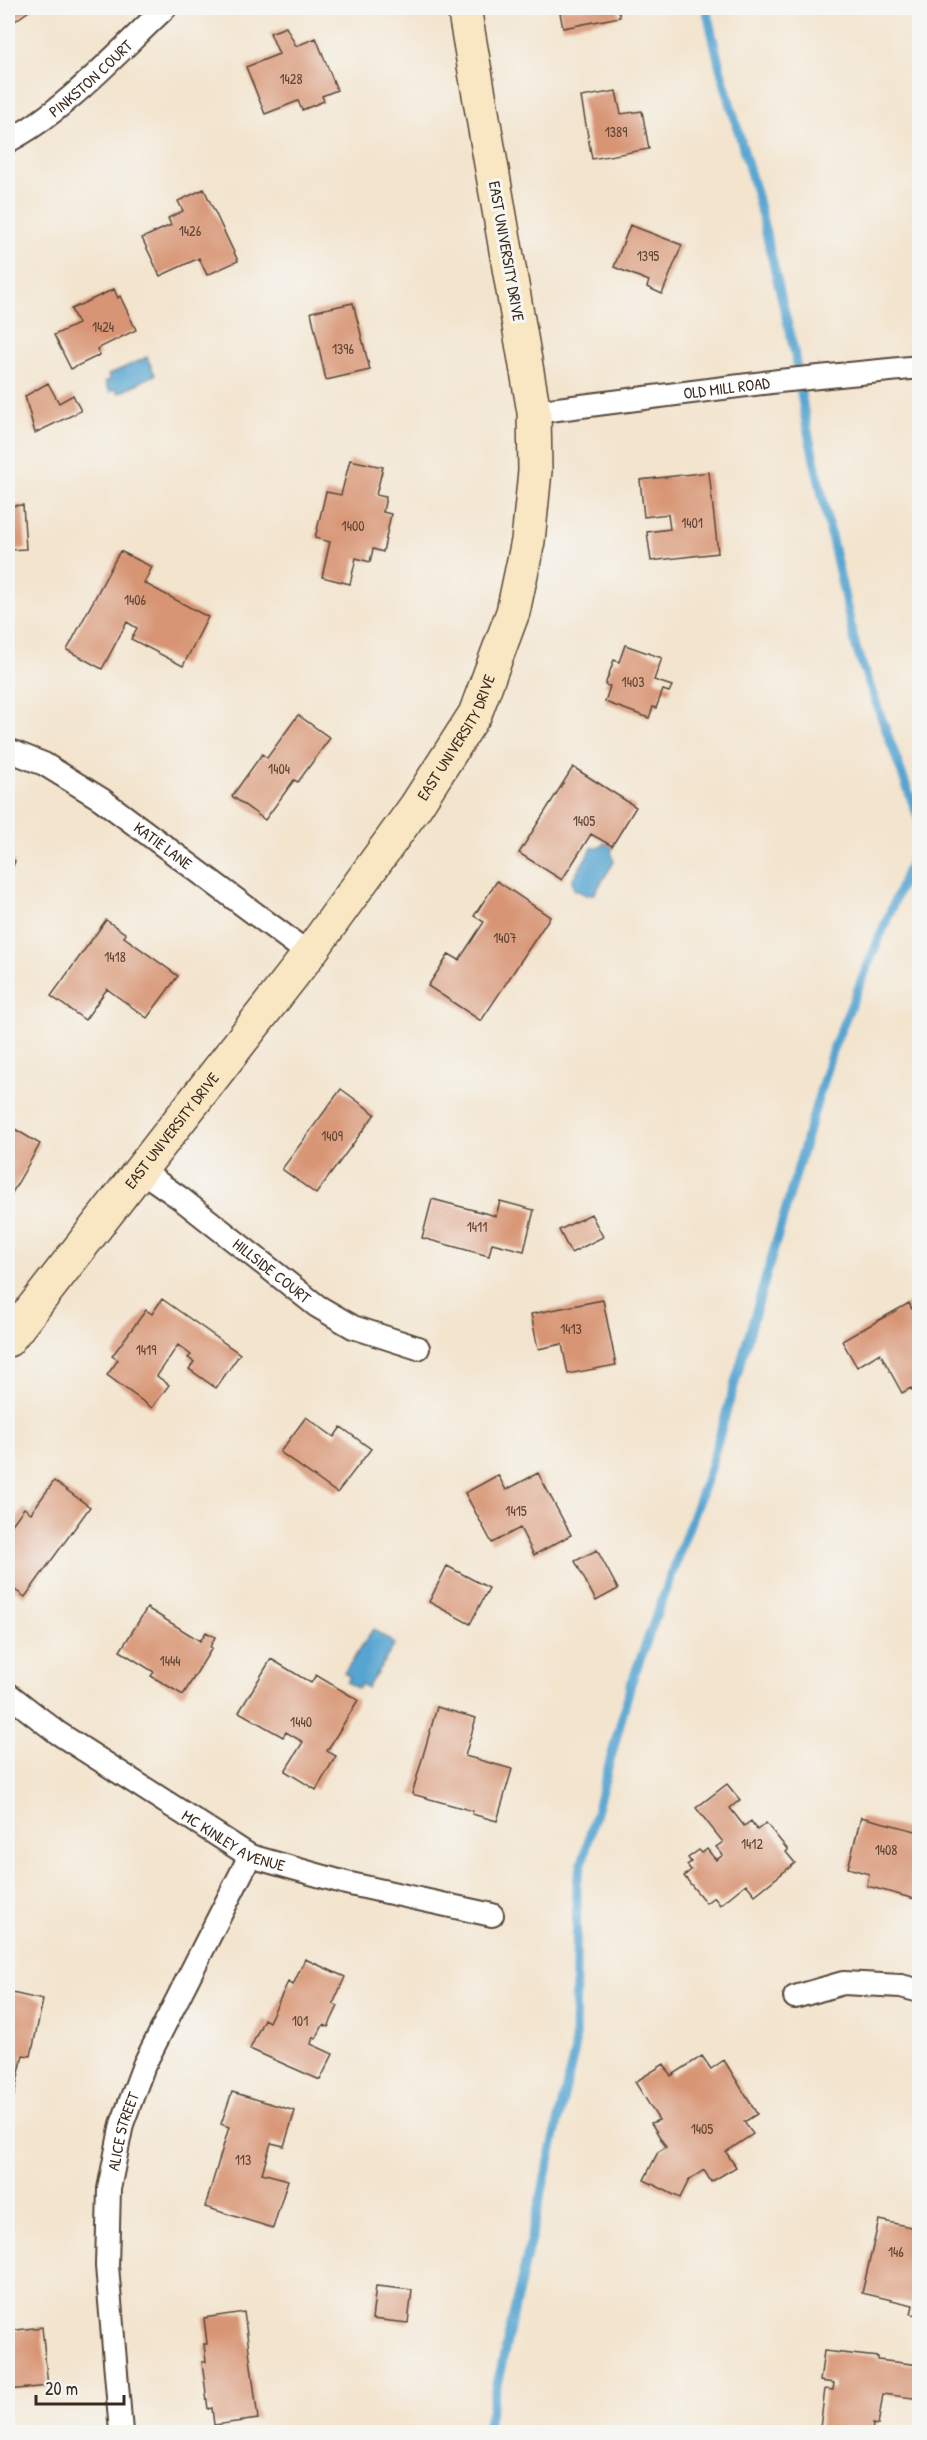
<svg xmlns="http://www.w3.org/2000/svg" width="927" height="2440" font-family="'Patrick Hand',sans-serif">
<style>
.water{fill:#57a5d1;stroke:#496878;stroke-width:1.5}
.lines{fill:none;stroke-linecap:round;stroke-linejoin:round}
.stream{stroke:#57a5d1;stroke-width:9}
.building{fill:#d89575}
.minor-casing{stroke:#574638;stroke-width:26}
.secondary-casing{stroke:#574638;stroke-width:36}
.minor{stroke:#fff;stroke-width:22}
.secondary{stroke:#f9e7c3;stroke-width:33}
.labels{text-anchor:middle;stroke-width:6;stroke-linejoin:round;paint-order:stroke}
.number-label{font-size:14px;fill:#624534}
.street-label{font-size:16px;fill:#3b2a1e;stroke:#f6f6f2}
</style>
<rect width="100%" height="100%" fill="#f6f6f2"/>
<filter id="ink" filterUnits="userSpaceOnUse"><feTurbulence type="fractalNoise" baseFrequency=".0167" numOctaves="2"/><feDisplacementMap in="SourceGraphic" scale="12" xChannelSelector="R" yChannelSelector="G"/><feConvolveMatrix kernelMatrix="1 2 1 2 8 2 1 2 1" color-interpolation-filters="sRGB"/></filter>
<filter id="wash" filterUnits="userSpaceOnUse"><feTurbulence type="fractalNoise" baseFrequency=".008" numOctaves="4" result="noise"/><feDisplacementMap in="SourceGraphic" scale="24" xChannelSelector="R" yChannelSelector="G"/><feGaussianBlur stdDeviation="1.35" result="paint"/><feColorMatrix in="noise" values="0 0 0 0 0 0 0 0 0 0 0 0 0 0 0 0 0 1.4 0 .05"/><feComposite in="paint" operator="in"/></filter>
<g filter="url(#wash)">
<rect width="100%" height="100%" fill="#f3e4ce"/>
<!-- water -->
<path class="water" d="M147,357L155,375L119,393L115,389L110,392L105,382L110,380L108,375Z
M604,843L613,848L611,851L614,862L594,894L586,895L574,889L572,880L592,848L602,846Z
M373,1629L395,1644L367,1688L361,1684L358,1689L347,1682L350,1677L344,1673Z"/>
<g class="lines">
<!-- stream -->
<path class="stream" d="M706,8L720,68L757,196L794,350L806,423L856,648L920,823
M486,2432L575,2049L577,1882L631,1684L708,1475L832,1051L920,840"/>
</g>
<g id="blocks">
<!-- building -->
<path class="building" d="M8,8H33L15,21Z
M559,8H618L620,17L563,28Z
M286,27L296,46L316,38L337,90L322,96L324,101L302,110L298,101L265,114L246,67L279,54L270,33Z
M616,91L621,114L642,111L649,149L592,159L581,97Z
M204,189L238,261L207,275L199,258L160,276L142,238L171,225L168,218L183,211L178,201Z
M630,225L682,245L662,294L647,287L649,281L614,267Z
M114,289L118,298L120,296L136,330L97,349L100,355L71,369L54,335L78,324L71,309Z
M353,303L370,370L326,380L311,312Z
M48,383L59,403L73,395L81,411L35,433L25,396Z
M350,460L383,467L376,495L386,497L383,512L391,514L383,552L373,549L370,562L356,558L350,584L322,577L330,542L315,538L326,492L341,495Z
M709,472L718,553L651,561L647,532L670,529L668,514L644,517L640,480Z
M23,505L26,549L8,550V506Z
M120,551L152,567L144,583L208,617L183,666L131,639L137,628L127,622L102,669L67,650Z
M625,645L662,658L654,680L672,686L669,692L663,690L656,708L653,707L649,718L605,702L610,686L605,685L614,660L619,662Z
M298,715L330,738L298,782L294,780L265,820L232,796L262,754L267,758Z
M573,767L636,807L612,846L591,834L562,880L519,853Z
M8,857L15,861L8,878Z
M497,881L550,917L481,1021L428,986L449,954L459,960L484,922L474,916Z
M106,920L126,934L124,937L178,976L147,1018L107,989L85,1020L51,996Z
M341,1089L375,1114L316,1194L282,1169Z
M8,1125L40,1144L8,1200Z
M432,1199L496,1216L500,1201L534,1210L524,1251L492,1243L489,1256L422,1238Z
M591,1214L603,1237L571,1253L559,1230Z
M162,1299L240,1354L216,1388L189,1369L194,1362L188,1358L191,1355L178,1345L157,1376L169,1385L152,1408L107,1375L118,1360L112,1356L146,1310L152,1314Z
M603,1300L616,1365L568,1374L562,1344L538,1349L531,1314Z
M909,1303L912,1309L920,1305V1402L911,1388L902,1393L880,1353L857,1367L842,1341Z
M306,1417L334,1437L341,1427L371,1449L337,1493L280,1452Z
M538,1473L571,1535L534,1555L520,1528L492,1543L465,1493L498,1475L506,1490Z
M54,1481L90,1507L25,1597L8,1585V1530L24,1508L31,1513Z
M597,1550L618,1589L596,1601L575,1561Z
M447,1566L489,1588L470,1624L429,1602Z
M147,1608L200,1641L206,1632L215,1637L210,1647L212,1648L183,1695L151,1676L154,1672L120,1651Z
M271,1659L311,1683L316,1675L358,1700L327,1751L336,1756L316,1790L285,1771L303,1742L286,1732L283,1737L239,1712Z
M437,1707L476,1718L465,1756L512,1769L497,1821L472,1814L473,1811L412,1794Z
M727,1784L740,1800L730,1808L744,1826L751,1821L757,1830L766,1823L788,1850L786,1852L795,1863L755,1895L746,1884L720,1905L714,1897L706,1903L684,1876L691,1870L687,1865L691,1862L688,1858L699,1850L702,1853L707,1849L716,1860L723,1855L716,1847L723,1842L696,1808Z
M861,1817L920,1832V1886H918L915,1899L867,1886L869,1874L848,1868Z
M305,1959L345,1977L333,2004L338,2006L328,2027L323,2025L316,2039L313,2037L311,2044L333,2054L320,2080L250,2049L264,2019L269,2022L288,1982L293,1985Z
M8,1992L43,2000L31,2056L23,2055L14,2095L8,2093Z
M702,2056L711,2069L724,2060L757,2114L744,2122L753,2134L726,2152L736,2167L711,2182L704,2170L689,2180L680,2198L644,2180L658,2152L666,2147L651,2123L659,2120L635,2082L664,2064L671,2076Z
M232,2092L295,2111L284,2146L271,2143L262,2173L288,2180L273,2228L205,2207L229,2127L221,2124Z
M879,2220L920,2229V2315L911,2314L913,2305L862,2293Z
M376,2286L412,2290L408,2323L372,2319Z
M244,2312L258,2419L214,2425L212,2408L208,2409L202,2362H206L204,2344H207L204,2318Z
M42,2327L48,2386L8,2390V2331Z
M824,2351L878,2357V2360L920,2365V2399L883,2394L878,2425L873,2424L872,2432L820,2428L825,2389L833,2390L834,2383L820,2381Z"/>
</g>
</g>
<g filter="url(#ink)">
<use href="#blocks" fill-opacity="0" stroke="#574638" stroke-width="1.5"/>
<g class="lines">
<defs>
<g id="minor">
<path id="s1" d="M8,141C63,113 119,51 165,8"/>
<path id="s2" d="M534,412L779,381L920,367"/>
<path id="s3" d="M8,750L44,764L101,799L309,954"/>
<path id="s4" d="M140,1170L180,1198L317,1306L353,1327L418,1348"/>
<path id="s5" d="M8,1694L58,1733L250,1856L346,1883L492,1915"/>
<path d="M795,1997L843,1983L901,1986L920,1991"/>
<path id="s6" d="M121,2432L107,2266L109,2189L122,2124L144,2065L250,1856"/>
</g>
<g id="secondary">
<path id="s7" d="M8,1340L309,954L416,806L475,714L513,612L528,541L535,471L534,412L464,8"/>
</g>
</defs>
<!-- minor casing -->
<use href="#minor" class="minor-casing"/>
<!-- secondary casing -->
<use href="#secondary" class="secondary-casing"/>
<!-- minor -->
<use href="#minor" class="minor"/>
<!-- secondary -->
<use href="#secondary" class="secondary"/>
</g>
</g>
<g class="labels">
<!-- number labels -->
<g class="number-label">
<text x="291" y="84">1428</text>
<text x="616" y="137">1389</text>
<text x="190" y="236">1426</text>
<text x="648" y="261">1395</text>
<text x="103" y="332">1424</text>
<text x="343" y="354">1396</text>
<text x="692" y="528">1401</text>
<text x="353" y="531">1400</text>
<text x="135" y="605">1406</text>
<text x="633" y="687">1403</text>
<text x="279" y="774">1404</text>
<text x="584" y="826">1405</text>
<text x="505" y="943">1407</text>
<text x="115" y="962">1418</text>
<text x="332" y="1141">1409</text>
<text x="477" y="1232">1411</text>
<text x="571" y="1334">1413</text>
<text x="146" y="1355">1419</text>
<text x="516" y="1516">1415</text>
<text x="170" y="1666">1444</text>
<text x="301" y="1727">1440</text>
<text x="752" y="1849">1412</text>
<text x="886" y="1855">1408</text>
<text x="300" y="2026">101</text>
<text x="702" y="2134">1405</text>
<text x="243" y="2165">113</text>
<text x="896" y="2257">146</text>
</g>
<!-- street labels -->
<g class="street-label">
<text dy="6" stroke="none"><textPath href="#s1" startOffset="104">PINKSTON COURT</textPath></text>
<text transform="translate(507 251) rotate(80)" y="6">EAST UNIVERSITY DRIVE</text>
<text dy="6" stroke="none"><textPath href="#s2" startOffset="194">OLD MILL ROAD</textPath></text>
<text dy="6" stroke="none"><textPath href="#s7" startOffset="752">EAST UNIVERSITY DRIVE</textPath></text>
<text dy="6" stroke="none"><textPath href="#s3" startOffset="183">KATIE LANE</textPath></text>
<text dy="6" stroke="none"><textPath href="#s7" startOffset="266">EAST UNIVERSITY DRIVE</textPath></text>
<text dy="6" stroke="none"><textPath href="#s4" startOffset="166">HILLSIDE COURT</textPath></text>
<text dy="6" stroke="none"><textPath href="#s5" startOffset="270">MC KINLEY AVENUE</textPath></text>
<text dy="6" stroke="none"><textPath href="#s6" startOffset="303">ALICE STREET</textPath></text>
</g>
</g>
<!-- margin -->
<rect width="927" height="2440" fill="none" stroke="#f6f6f2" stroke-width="30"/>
<!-- scale -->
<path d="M36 2395v9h88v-9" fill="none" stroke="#3b2a1e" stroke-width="3"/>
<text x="45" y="2395" font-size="18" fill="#3b2a1e" stroke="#f6f6f2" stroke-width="4.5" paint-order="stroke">20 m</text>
</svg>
